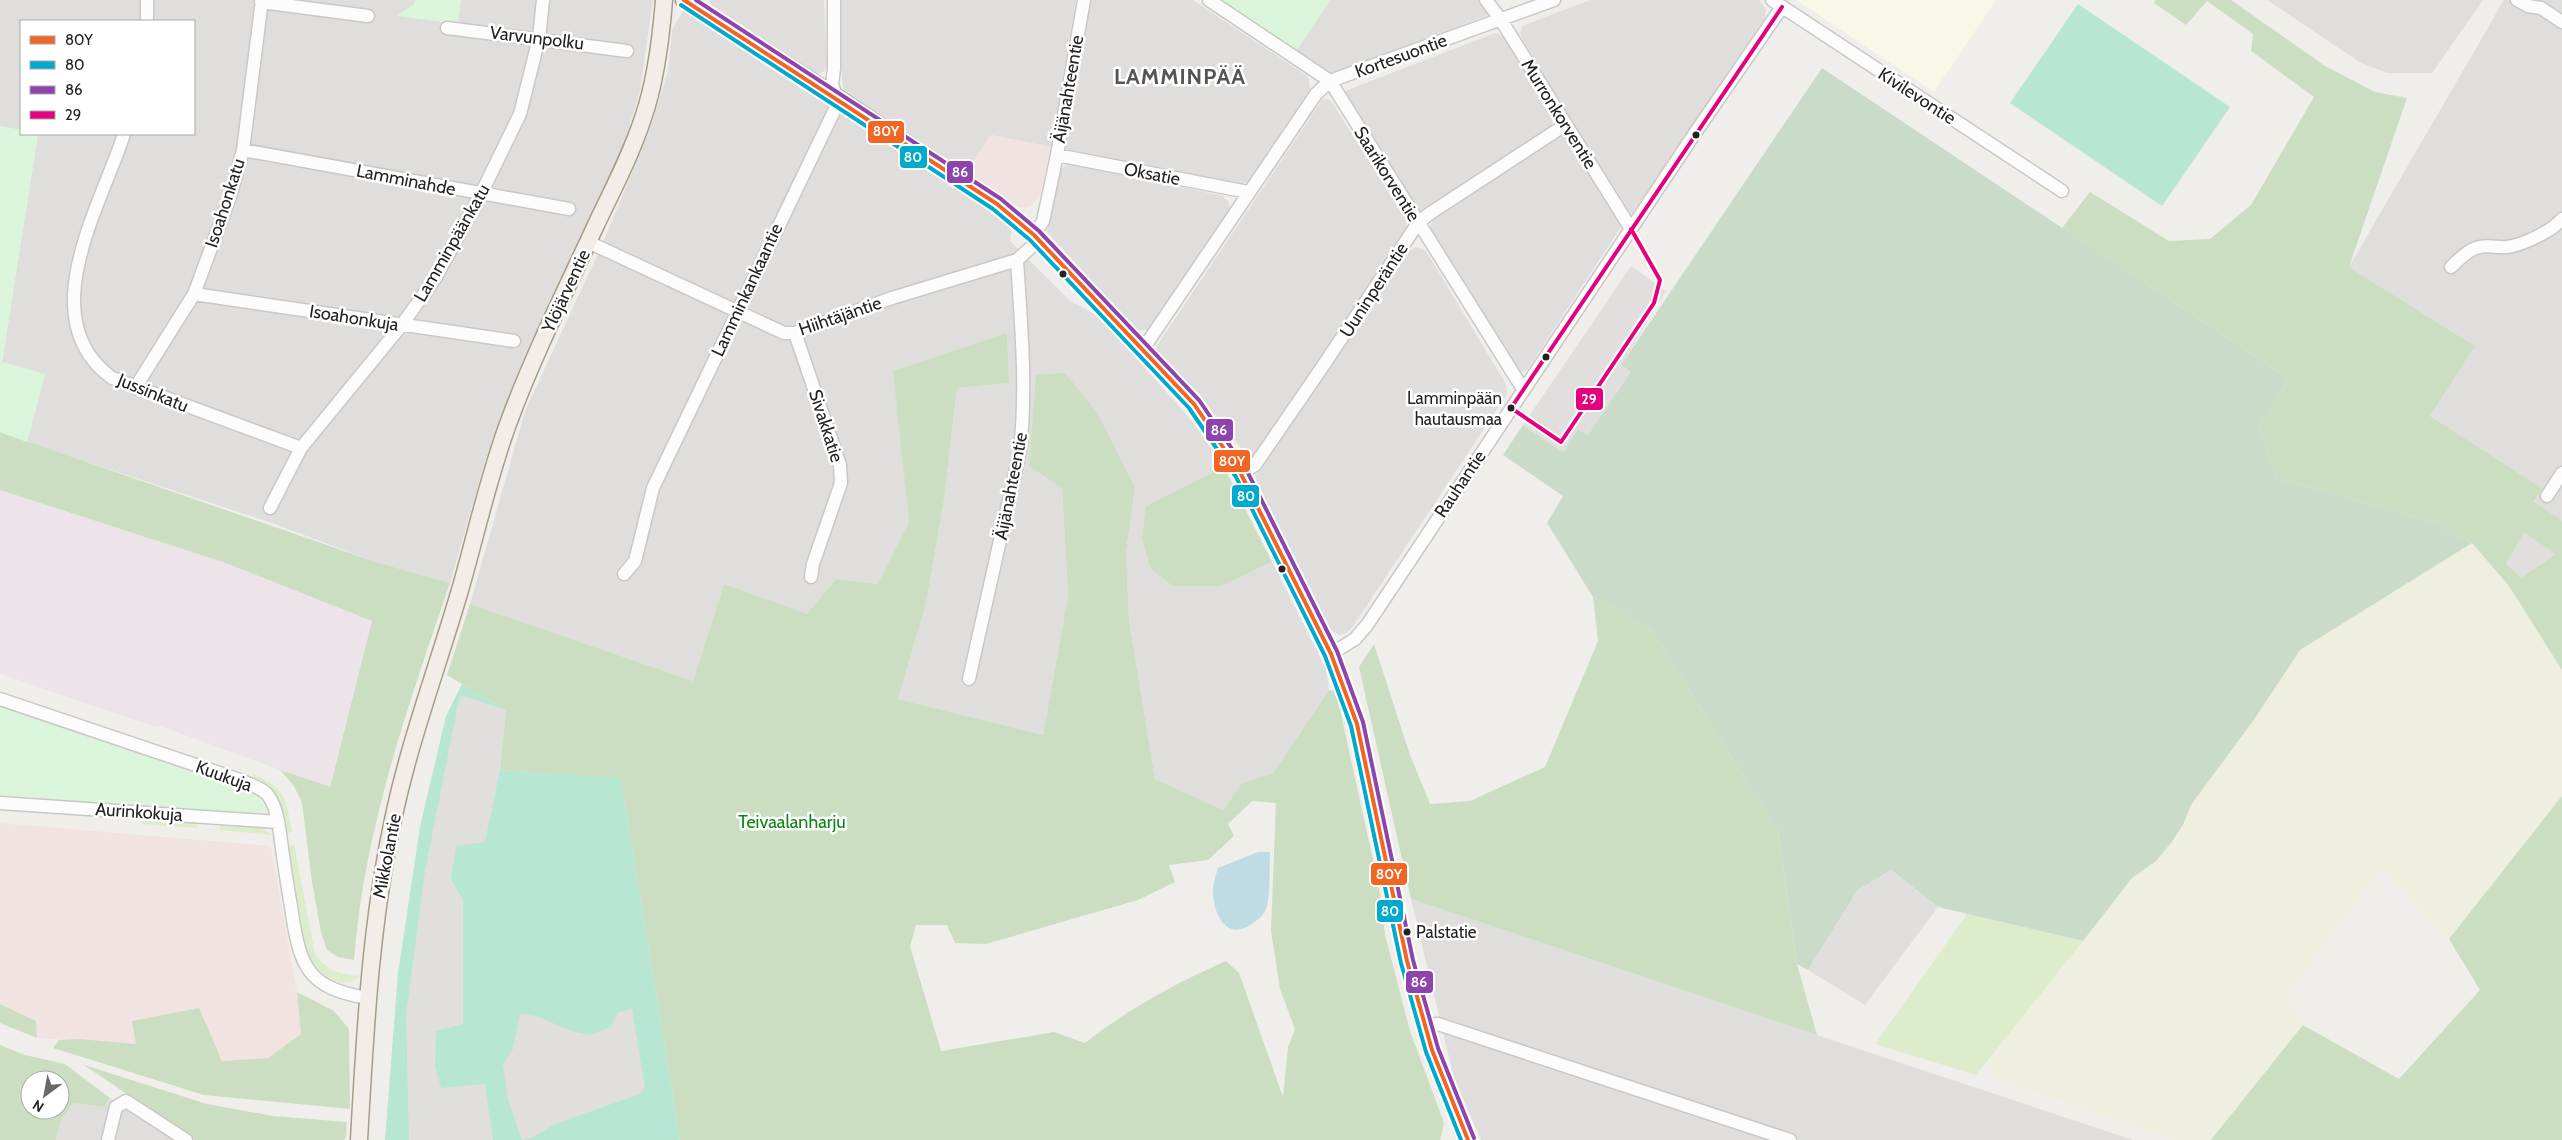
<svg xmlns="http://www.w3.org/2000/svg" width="2562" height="1140" font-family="Cabin,sans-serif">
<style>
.residential{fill:#dfdedc}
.commercial{fill:#f1e3e1}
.industrial{fill:#ede4e9}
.education{fill:#f8f7e8}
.farmland{fill:#efefdf}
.grass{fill:#ddeccb}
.forest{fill:#cbdec1;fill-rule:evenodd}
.cemetery{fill:#cadbca}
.park{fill:#daf5da}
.pitch{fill:#b7e6d2}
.parking{fill:#e0dfde}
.water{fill:#bfdbe3}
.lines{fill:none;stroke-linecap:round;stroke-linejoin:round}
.minor-casing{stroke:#c9c8c7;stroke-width:15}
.major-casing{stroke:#a79c86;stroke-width:19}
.minor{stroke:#fdfcfc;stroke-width:12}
.major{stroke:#f3ede7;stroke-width:16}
.bus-1-casing{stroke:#fff;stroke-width:8}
.bus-2-casing{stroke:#fff;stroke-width:8}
.bus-3-casing{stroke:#fff;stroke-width:8}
.bus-4-casing{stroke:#fff;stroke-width:8}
.bus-1{stroke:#f26522;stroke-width:4}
.bus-2{stroke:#00a9ce;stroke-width:4}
.bus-3{stroke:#8e44ad;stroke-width:4}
.bus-4{stroke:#e5007d;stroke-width:4}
.bus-dot{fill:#222;stroke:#fff;stroke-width:2}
.labels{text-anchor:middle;stroke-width:5;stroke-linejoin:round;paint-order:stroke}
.bus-label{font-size:17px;fill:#222;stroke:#fff;text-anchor:end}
.street-label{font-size:18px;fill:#222;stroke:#fff}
.park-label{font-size:18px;fill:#0c8416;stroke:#fff}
.district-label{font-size:22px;font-weight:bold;letter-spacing:1px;fill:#555;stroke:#fff}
.line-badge{stroke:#fff;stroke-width:2}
.badge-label{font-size:14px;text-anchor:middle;font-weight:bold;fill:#fff}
</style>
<rect width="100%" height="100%" fill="#f0eeeb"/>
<!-- residential -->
<path class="residential" d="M0,0H653L640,91L623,146L520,368L486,458L450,583L376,562L269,522L27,442L45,374L2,362L38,134H194V21H21V130L0,126Z
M710,0H824L827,65L824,71L819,74L813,73L712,9Z
M838,0H1076L1051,147L991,135L967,171L843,94Z
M1091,0H1193L1306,75L1309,79L1310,89L1248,182L1239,185L1064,149L1063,145Z
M1330,0H1480L1488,15L1334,74L1296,51Z
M1590,0H1759L1766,9L1765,18L1633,212L1630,213L1541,74L1520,34L1522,26Z
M2267,0H2483L2432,73H2387L2361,63Z
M2504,0H2562V525L2533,505L2542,488L2430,416L2475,346L2349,267Z
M683,11L972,199L1012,229L1010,241L1070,301L1100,317L1191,420L1224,467L1147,506L1221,586L1272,562L1326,669L1329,690L1273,773L1242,783L1223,810L1155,779L1129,620L1126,553L1135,487L1062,488L1068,596L1043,735L898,699L926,604L944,500L957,388L1009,383L1007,334L894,371L909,522L878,584L836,579L807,615L724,584L693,681L470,604L525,411L602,245L650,129L668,71L672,30Z
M1495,33L1503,36L1552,118V124L1550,128L1423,212H1419L1345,91Z
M1327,99L1331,101L1405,217L1407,228L1257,459L1251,461L1219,419L1158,353L1156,347L1322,100Z
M1563,134H1565L1621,227L1527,370L1523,372L1518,370L1431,228V224L1433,220Z
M1069,163L1223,196L1229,203L1230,208L1147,330H1137L1047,232L1060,170Z
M1416,247L1426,251L1506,384L1507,394L1352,628L1346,633L1339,635L1328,628L1254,486L1253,480L1405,253Z
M1411,899L1817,1035L2133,1140H1481L1454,1078Z
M110,1098L177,1138L176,1140H56L62,1118L73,1103L104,1107Z"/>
<!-- commercial -->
<path class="commercial" d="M991,135L1051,147L1040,195L1031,206L1025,208L1012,205L967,171Z
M0,823L271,846L297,992L301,1034L268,1058L222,1061L133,1021L137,1044L37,1038L36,1021L0,1004Z"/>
<!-- industrial -->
<path class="industrial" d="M0,490L223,562L372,621L329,788L163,727L153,726L0,674Z"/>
<!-- education -->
<path class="education" d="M1796,0H1996L1934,92Z"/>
<!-- farmland -->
<path class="farmland" d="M2472,543L2509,586L2562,670V796L2449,939L2380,868L2286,997L2303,1025L2211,1140H2176L1996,1078L1991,1068L1990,1056L2132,878L2156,861L2183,825L2191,805L2253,721L2300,650Z"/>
<!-- grass -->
<path class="grass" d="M252,773C287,790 285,796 292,832L285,833Z
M142,817L198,822L196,828L142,824Z
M220,824L262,828L272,835L220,830Z
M294,844L315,954C326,971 340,974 359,976C353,984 345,984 336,981C326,977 315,969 310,959C297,931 293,879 288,847Z
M1967,914L2083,941L1976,1075L1875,1044Z"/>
<!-- forest -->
<path class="forest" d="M2155,0H2231L2325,66L2375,92L2407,98L2349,267L2475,346L2430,416L2542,488L2534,502L2562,521V670L2509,586L2472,543L2433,522L2276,478L2259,427L2289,379L2062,228L2090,192L2169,241L2210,239L2251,205L2314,97L2251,51L2253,34L2207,1L2186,25L2154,3Z
M1007,333L1009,383L957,388L944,500L926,604L898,699L1043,735L1068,596L1062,488L1029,466L1036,375L1065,373L1096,411L1135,487L1126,553L1129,620L1155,779L1223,810L1242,783L1273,773L1329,690L1336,691L1380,892L1385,935L1410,1031L1444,1123L1440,1140H680L621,779L500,770L506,710L447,675L470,604L693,681L724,584L807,614L836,579L878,584L909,522L893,371ZM1252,801L1276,803L1271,931L1280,989L1295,1029L1288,1047L1283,1097L1239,973L1226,961C1176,983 1128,1009 1085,1043L1054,1032L941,1051L910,946L916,925H947L955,943L986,944L1138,900L1175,882L1169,865L1208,860L1234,836L1228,824Z
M0,432L376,562L450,583C408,706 364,829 354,960L338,957L327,950L321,932L312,882L302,803L294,786L280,770L330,787L372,621L223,562L0,490Z
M1224,467L1272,562L1221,586H1173L1151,569L1142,539L1146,506Z
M1593,597L1651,629L1778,831L1797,964L1817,1035L1411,899L1359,667L1374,644L1410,755L1430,804L1470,801L1545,767L1598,641Z
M2562,796V1140H2211L2303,1025L2399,1079L2480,990L2449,939Z
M297,992L334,1011L349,1029L350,1109L204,1095L53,1048L59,1040L79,1039L136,1044L132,1021L199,1008L222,1061L268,1058L301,1034Z
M0,1004L36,1021L37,1038L0,1023Z
M0,1045L25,1055L65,1064L110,1098L104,1107L73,1103L62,1118L56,1140H0ZM30,1080H60V1110H30Z
M84,1065L207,1104L273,1116L347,1122L346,1137L344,1140H195Z"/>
<!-- cemetery -->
<path class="cemetery" d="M1822,68L2289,379L2259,427L2276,478L2433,522L2472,543L2300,650L2253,721L2191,805L2183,825L2171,843L2156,861L2132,878L2083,941L1938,907L1891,870L1858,890L1808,970L1797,964L1778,831L1651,629L1593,597L1547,523L1563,496L1503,455L1523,425L1563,452L1578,429L1588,435L1630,371L1621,365Z"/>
<!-- park -->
<path class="park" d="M415,0H461L458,24L397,16L414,4Z
M1221,0H1330L1296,51Z
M0,126L21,130V134H38L2,362L45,374L27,442L0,432Z
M0,705L249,791C260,797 266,802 266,815L0,795Z"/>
<!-- pitch -->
<path class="pitch" d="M2078,4L2230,107L2162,206L2010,103Z
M462,684L506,710L500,770L621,778L680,1140H385L398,973L420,827L446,716Z"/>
<!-- parking -->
<path class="parking" d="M1631,266L1666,291L1621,365L1631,372L1588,435L1578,429L1563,452L1523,425Z
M1488,369L1500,379L1507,391L1478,433L1446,411L1447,398L1454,386L1478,382Z
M2524,532L2556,554L2521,578L2506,564Z
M460,695L506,710L500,770L485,842L456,846L451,879L463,900V1024L436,1031L435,1066L441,1088L485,1084L493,1140H409L406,1015L425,871Z
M1891,870L1938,907L1865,1005L1808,970L1858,890Z
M632,1009L645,1087L640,1094L555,1124L532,1138L522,1140L508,1099L503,1065L513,1049L520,1014L536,1016L574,1032L590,1035L611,1027L618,1012Z"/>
<!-- water -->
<path class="water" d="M1258,852H1270C1269,869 1271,889 1267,906C1265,914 1259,919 1253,923C1227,943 1213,914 1213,891C1213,883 1216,875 1218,868Z"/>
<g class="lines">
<defs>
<path id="minor" d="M1209,0L1330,81L1523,389
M1486,0L1501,20L1631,229
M1772,0L2062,191
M2517,0L2528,6L2541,8L2562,22
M261,2L368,16
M147,21V0
M447,28L627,51
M124,134C101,206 31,319 112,378L301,448
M243,150L569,209
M1057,155L1248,192
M1034,235L1043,221L1057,155L1084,0
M588,242L784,333H795L892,298L1017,260L1039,240
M2451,267C2458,260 2467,251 2476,248C2487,244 2496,248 2507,247C2523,245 2552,231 2562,219
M194,294L514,341
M795,333L840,465L841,483L813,564L811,577
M1143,349L1316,94L1330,81L1554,0
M135,388L194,294L230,197L243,150L262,0
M1241,474L1255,465L1323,366L1418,223L1429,214L1565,125
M2547,496L2562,473
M270,508L301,448L401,326L436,277L481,194L520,114L539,38L543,0
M624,574L635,561L653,488L836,107V97L832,84L834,69V0
M1331,654L1355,639L1367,625L1695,133L1782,7
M969,679L1020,451C1027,388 1021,324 1017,260
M0,699L240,780C249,784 260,787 267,794C277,806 279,826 281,841C284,865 288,889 292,913C300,968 309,988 367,998
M0,803L278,822
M1425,1025L1438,1024L1790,1140
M108,1140L116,1107L126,1101L186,1140"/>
<path id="major" d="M684,0L836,97L997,204L1034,235L1143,349L1194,404L1241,474L1331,654L1357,724L1407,961L1432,1050L1468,1140
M359,1140C365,1035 370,929 392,825C408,745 437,669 460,590C476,535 488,478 508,424C533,356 565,292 595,227C612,191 631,155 643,118C656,81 661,38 664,0"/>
</defs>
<!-- minor casing -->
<use href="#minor" class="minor-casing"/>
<!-- major casing -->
<use href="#major" class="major-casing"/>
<!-- minor -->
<use href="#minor" class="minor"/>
<!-- major -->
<use href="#major" class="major"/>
<defs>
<path id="bus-1" d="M684,0L997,204L1034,235L1194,404L1241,474L1331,654L1357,724L1407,961L1432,1050L1468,1140"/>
<path id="bus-2" d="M681,5L993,209L1030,240L1189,408L1236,477L1325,656L1351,726L1401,963L1426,1052L1461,1140"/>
<path id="bus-3" d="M696,0L1001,199L1039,231L1199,400L1247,471L1337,651L1363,722L1413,960L1438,1048L1474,1138"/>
<path id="bus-4" d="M1631,229L1660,280L1654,303L1561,442L1511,408L1782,7"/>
</defs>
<!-- bus-1 casing -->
<use href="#bus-1" class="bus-1-casing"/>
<!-- bus-2 casing -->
<use href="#bus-2" class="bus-2-casing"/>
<!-- bus-3 casing -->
<use href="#bus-3" class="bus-3-casing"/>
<!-- bus-4 casing -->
<use href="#bus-4" class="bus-4-casing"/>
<!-- bus-1 -->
<use href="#bus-1" class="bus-1"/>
<!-- bus-2 -->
<use href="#bus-2" class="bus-2"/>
<!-- bus-3 -->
<use href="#bus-3" class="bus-3"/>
<!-- bus-4 -->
<use href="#bus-4" class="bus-4"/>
</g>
<!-- markers -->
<g class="bus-dot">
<circle cx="1696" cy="135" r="4.5"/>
<circle cx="1063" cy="274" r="4.5"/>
<circle cx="1546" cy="357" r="4.5"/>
<circle cx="1511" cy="408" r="4.5"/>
<circle cx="1282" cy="569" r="4.5"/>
<circle cx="1407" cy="932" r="4.5"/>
</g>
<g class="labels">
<!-- bus labels -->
<g class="bus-label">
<text x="1502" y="404">Lamminpään<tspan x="1502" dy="21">hautausmaa</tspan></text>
<text x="1416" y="938" text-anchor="start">Palstatie</text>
</g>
<!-- street labels -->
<g class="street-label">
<text transform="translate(537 38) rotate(7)" y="6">Varvunpolku</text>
<text transform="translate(1401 56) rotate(-20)" y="6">Kortesuontie</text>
<text transform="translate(1068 89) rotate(-80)" y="6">Äijänahteentie</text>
<text transform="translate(1917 96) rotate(33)" y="6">Kivilevontie</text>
<text transform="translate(1559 114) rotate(58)" y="6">Murronkorventie</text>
<text transform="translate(1152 174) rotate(11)" y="6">Oksatie</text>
<text transform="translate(1387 174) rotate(58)" y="6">Saarikorventie</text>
<text transform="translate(406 180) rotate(11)" y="6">Lamminahde</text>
<text transform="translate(225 203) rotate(-72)" y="6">Isoahonkatu</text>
<text transform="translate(452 243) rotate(-60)" y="6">Lamminpäänkatu</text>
<text transform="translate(747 290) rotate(-65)" y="6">Lamminkankaantie</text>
<text transform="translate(1374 290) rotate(-57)" y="6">Uuninperäntie</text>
<text transform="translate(566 291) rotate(-65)" y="6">Ylöjärventie</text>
<text transform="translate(840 316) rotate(-19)" y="6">Hiihtäjäntie</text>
<text transform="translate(354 318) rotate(9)" y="6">Isoahonkuja</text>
<text transform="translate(153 393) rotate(22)" y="6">Jussinkatu</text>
<text transform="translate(826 426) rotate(72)" y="6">Sivakkatie</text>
<text transform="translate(1460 484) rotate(-56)" y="6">Rauhantie</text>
<text transform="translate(1011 486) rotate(-79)" y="6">Äijänahteentie</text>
<text transform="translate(224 776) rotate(20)" y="6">Kuukuja</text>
<text transform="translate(139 812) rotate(4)" y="6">Aurinkokuja</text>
<text transform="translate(387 856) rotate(-79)" y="6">Mikkolantie</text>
</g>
<!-- park labels -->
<g class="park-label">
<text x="792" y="828">Teivaalanharju</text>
</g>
<!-- district labels -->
<g class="district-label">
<text x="1180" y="84">LAMMINPÄÄ</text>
</g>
</g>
<g class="line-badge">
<rect x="867" y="120" width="38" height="24" rx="5" fill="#f26522"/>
<rect x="899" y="145" width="29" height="24" rx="5" fill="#00a9ce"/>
<rect x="946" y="160" width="28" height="24" rx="5" fill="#8e44ad"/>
<rect x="1575" y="387" width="29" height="24" rx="5" fill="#e5007d"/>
<rect x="1205" y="418" width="29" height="24" rx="5" fill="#8e44ad"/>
<rect x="1213" y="449" width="38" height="24" rx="5" fill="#f26522"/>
<rect x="1231" y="484" width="29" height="24" rx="5" fill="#00a9ce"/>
<rect x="1370" y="862" width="38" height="24" rx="5" fill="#f26522"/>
<rect x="1376" y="899" width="28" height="24" rx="5" fill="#00a9ce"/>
<rect x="1405" y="970" width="29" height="24" rx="5" fill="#8e44ad"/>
</g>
<g class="badge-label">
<text x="886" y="136">80Y</text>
<text x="913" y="162">80</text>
<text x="960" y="177">86</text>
<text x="1589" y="404">29</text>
<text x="1219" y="435">86</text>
<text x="1232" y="466">80Y</text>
<text x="1246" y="501">80</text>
<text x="1389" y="879">80Y</text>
<text x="1390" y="916">80</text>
<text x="1419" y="987">86</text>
</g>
<!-- legend -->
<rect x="20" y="20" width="175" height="115" fill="#ffffff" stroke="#a7a7a7"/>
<rect x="30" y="36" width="25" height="8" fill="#f26522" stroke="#a7a7a7"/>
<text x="65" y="45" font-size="15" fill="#222222">80Y</text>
<rect x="30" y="61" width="25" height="8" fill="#00a9ce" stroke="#a7a7a7"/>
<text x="65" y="70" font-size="15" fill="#222222">80</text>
<rect x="30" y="86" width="25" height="8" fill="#8e44ad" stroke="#a7a7a7"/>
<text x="65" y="95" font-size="15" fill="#222222">86</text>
<rect x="30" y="111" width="25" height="8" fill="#e5007d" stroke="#a7a7a7"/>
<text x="65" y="120" font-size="15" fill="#222222">29</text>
<!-- north arrow -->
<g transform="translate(45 1095) rotate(212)"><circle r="24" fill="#ffffff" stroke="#a7a7a7"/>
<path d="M0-4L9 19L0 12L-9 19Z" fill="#6a6968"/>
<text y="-8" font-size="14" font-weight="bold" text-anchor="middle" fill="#222222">N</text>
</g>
</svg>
